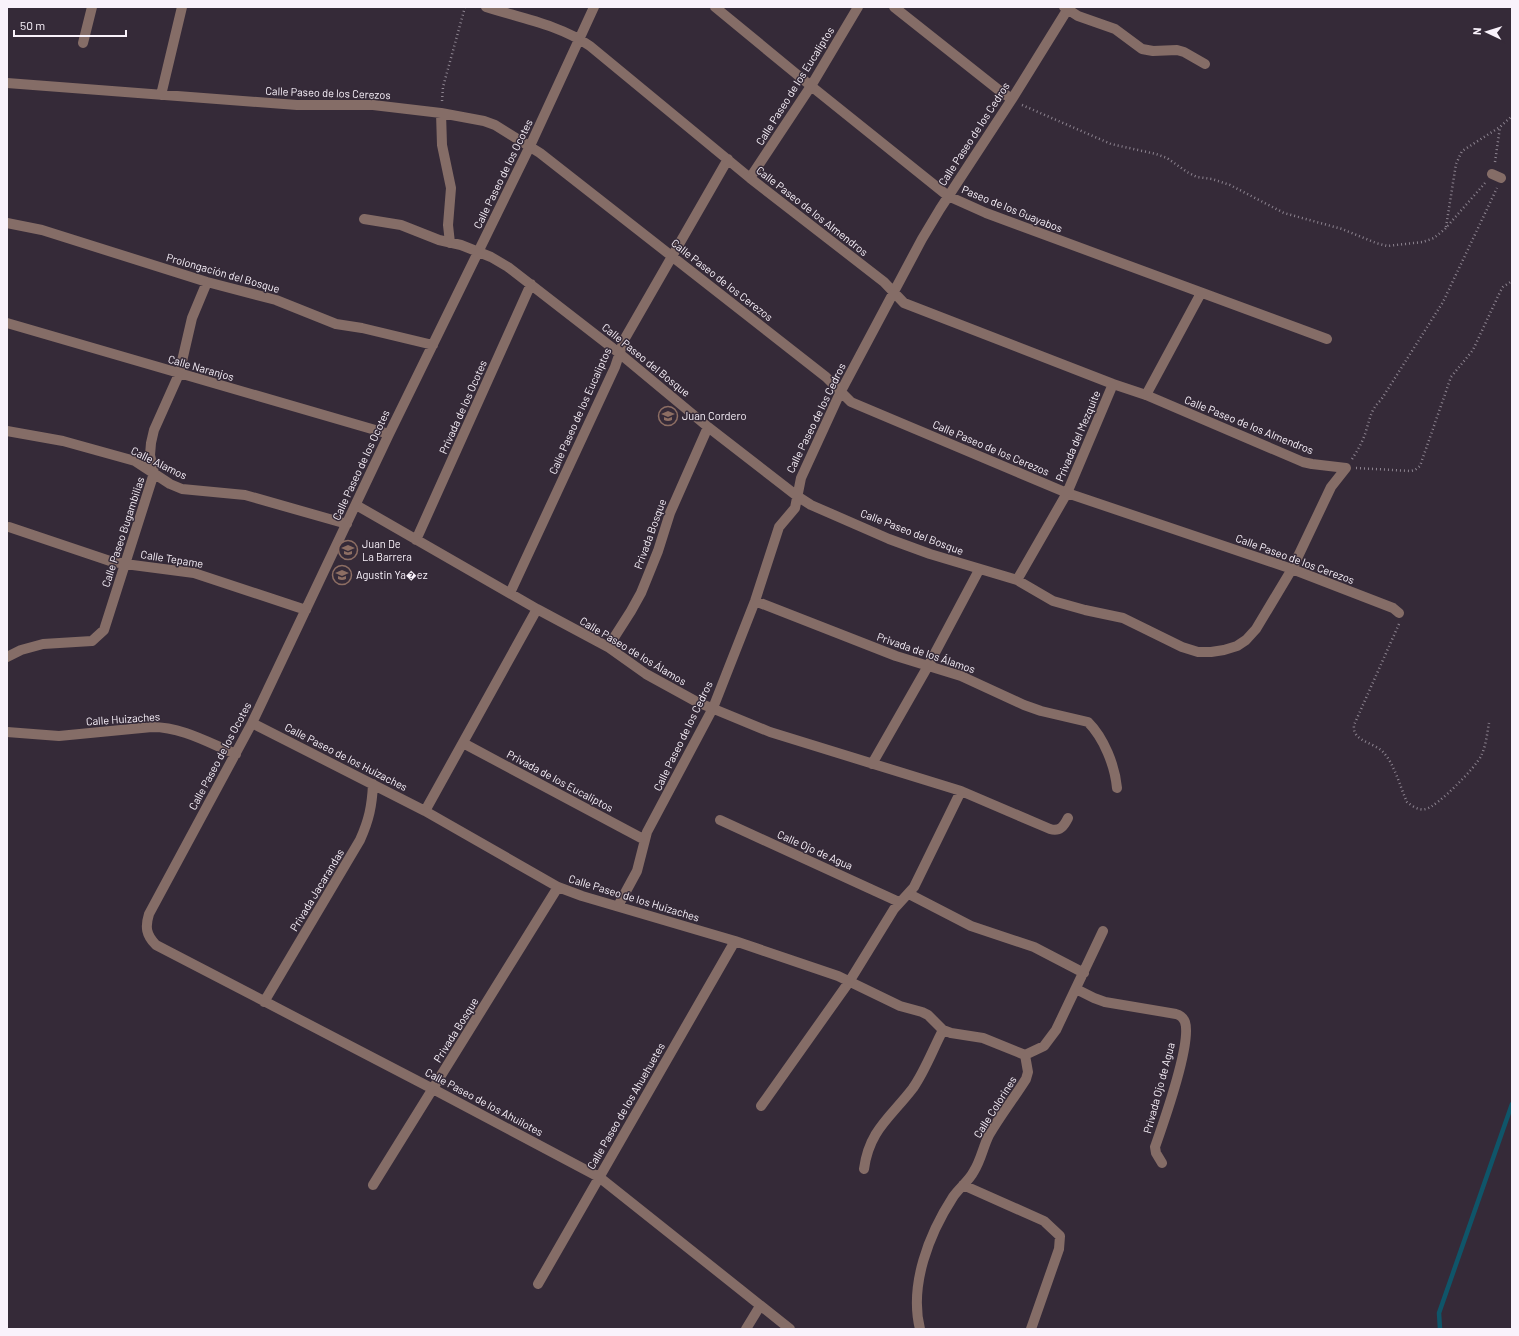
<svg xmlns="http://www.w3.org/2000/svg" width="1519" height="1336" font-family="Barlow,sans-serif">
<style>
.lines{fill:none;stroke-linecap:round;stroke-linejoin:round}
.stream{stroke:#0f5569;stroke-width:4.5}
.path{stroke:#8d8490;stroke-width:2.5;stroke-dasharray:1 3;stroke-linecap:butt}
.minor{stroke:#856d67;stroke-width:10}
.labels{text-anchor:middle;stroke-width:3;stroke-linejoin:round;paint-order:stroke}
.street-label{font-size:11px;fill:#f9f2fb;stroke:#352a38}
.poi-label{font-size:11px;fill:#f9f2fb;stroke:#352a38;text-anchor:start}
</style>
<rect width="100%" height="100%" fill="#352a38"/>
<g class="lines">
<!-- stream -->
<path class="stream" d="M1440,1329L1439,1313L1512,1104"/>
<!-- path -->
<path class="path" d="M442,101L443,87L465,7
M1022,105L1111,144L1156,154L1167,158L1187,172L1197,177L1212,179L1230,185L1284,213L1342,229L1376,243L1387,246L1423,242L1434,238L1445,229L1485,183
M1495,162L1500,127
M1446,227L1456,164L1462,151L1500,127L1512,116
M1352,459C1358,450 1363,441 1366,431C1370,418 1371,409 1381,400L1443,302L1497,188
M1356,468L1411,471L1415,470L1420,466L1451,377L1473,350L1500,292L1503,287L1512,281
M1399,624L1354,725C1352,741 1372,742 1382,751C1394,762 1400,787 1407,802C1412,806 1419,811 1426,809C1438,806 1476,767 1481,756C1486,746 1487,734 1489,723"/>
<!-- minor -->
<path class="minor" d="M486,7C521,18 560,25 590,46L750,178L884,282L904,303L1113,384L1146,395L1303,462L1312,464L1346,468
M594,7L530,146L389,434L252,723L149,914C145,927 146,935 156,945L433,1089L599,1177L790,1329
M715,7L811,86L948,196L986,213L1327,339
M894,7L1000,91L1012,99
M1064,7L1078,16L1115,29L1142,49L1153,51L1177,50L1184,52L1205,64
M83,43L92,7
M7,83L297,105H373L441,113L484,121L495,125L540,153L826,377L851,402L1067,493L1292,569L1393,608L1399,613
M161,95L182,7
M441,113L442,145L451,188L448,225L450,243
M1492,174L1501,178
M750,178L811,86L858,7
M364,219L401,225L439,240L461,245L491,257L508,267L619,353L708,427L797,496L811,505L889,539L930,554L1017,580L1053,601L1085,610L1123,618L1182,647L1198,652H1211L1224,650L1237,646L1246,640L1256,629L1292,569L1331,487L1346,468
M7,223L42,230L207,282L276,300L336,324L362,328L433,345
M7,323L389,434
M1146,395L1201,293
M7,431L63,441L135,461L170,484L182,489L245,495L347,524
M356,505L537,609L608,647L646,674L697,702L770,732L961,791L1050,829C1060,832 1064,826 1068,818
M9,527L110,561L125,564L194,573L306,610
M416,540L531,284
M1017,580L1067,493L1113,384
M510,593L615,367L624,340L728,159
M755,601L896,656L961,676L1024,705L1041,711L1088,722C1104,738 1115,766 1117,788
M608,647L631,611L641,593L658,551L670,513L708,427
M7,657L21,650L43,644L92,641L104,630L154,473L150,455L151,443L154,430L179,374L192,318L207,282
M252,723L425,811L558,887L582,896L735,941L838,976L900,1006L922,1012L928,1015L943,1030L951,1033L983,1038L1025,1055
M7,732L59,736L152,727C182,727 209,743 236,754
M463,743L645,840
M872,764L928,666L979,570
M425,811L537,609
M720,820L899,902
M909,894L971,926L1034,947L1084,973
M618,906L637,871L647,832L713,708L755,601L779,527L795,508L801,478L840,393L922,239L940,209L1012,99L1069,7
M1076,989L1094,998L1105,1002L1176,1014C1180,1015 1183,1017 1185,1022C1192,1043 1163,1124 1155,1147L1156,1153L1162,1163
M264,1002L360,840C369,820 372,806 373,784
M1025,1055L1044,1046L1056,1030L1103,931
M761,1106L849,982L894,909L914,887L961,791
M864,1169C869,1130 891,1117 913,1088C925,1071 933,1049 943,1030
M373,1185L558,887
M963,1185L1044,1221L1060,1236L1059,1249L1031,1329
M538,1284L735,941
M746,1329L760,1306
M920,1329C909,1285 929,1234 953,1197C959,1188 969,1181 974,1171C981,1160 983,1147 989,1135C1000,1116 1014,1098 1026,1079L1028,1072L1025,1055"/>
</g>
<!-- icons -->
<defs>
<symbol id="school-ring" viewBox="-11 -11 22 22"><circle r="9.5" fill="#352a38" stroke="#8d6e63" stroke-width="1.5"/><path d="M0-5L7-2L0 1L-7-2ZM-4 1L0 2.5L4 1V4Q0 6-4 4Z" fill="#8d6e63"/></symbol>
</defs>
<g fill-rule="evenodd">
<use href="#school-ring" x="657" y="405" width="22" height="22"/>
<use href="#school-ring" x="337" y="539" width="22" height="22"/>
<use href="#school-ring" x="331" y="564" width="22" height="22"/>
</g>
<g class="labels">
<!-- street labels -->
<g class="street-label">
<text transform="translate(795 86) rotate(-58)" y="4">Calle Paseo de los Eucaliptos</text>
<text transform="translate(328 93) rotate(2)" y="4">Calle Paseo de los Cerezos</text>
<text transform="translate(974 134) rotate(-57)" y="4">Calle Paseo de los Cedros</text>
<text transform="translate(503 174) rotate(-64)" y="4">Calle Paseo de los Ocotes</text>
<text transform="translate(1012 209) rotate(22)" y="4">Paseo de los Guayabos</text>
<text transform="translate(812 211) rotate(38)" y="4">Calle Paseo de los Almendros</text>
<text transform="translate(223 273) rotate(16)" y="4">Prolongación del Bosque</text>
<text transform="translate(722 280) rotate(38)" y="4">Calle Paseo de los Cerezos</text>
<text transform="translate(646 360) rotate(39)" y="4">Calle Paseo del Bosque</text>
<text transform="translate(201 368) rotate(16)" y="4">Calle Naranjos</text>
<text transform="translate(463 407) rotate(-66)" y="4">Privada de los Ocotes</text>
<text transform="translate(580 411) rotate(-66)" y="4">Calle Paseo de los Eucaliptos</text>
<text transform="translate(816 418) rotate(-64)" y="4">Calle Paseo de los Cedros</text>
<text transform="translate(1249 425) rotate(22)" y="4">Calle Paseo de los Almendros</text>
<text transform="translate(1078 436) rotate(-67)" y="4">Privada del Mezquite</text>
<text transform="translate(991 448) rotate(23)" y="4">Calle Paseo de los Cerezos</text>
<text transform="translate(159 463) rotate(26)" y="4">Calle Alamos</text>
<text transform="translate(361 465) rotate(-65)" y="4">Calle Paseo de los Ocotes</text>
<text transform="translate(123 532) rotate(-72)" y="4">Calle Paseo Bugambilias</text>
<text transform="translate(912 532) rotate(21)" y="4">Calle Paseo del Bosque</text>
<text transform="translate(650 534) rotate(-70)" y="4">Privada Bosque</text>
<text transform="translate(172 559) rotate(9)" y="4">Calle Tepame</text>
<text transform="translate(1295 559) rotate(20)" y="4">Calle Paseo de los Cerezos</text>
<text transform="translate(633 651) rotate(31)" y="4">Calle Paseo de los Álamos</text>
<text transform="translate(926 653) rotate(19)" y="4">Privada de los Álamos</text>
<text transform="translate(123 719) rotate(-4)" y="4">Calle Huizaches</text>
<text transform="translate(683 736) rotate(-64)" y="4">Calle Paseo de los Cedros</text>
<text transform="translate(220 756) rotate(-62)" y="4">Calle Paseo de los Ocotes</text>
<text transform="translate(346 757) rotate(27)" y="4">Calle Paseo de los Huizaches</text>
<text transform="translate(560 781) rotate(28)" y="4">Privada de los Eucaliptos</text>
<text transform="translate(815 850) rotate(24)" y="4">Calle Ojo de Agua</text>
<text transform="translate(317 890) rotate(-59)" y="4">Privada Jacarandas</text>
<text transform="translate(634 898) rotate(17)" y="4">Calle Paseo de los Huizaches</text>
<text transform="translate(456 1030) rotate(-58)" y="4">Privada Bosque</text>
<text transform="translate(1159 1088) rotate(-75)" y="4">Privada Ojo de Agua</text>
<text transform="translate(484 1102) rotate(28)" y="4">Calle Paseo de los Ahuilotes</text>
<text transform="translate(626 1106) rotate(-60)" y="4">Calle Paseo de los Ahuehuetes</text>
<text transform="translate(995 1107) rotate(-58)" y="4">Calle Colorines</text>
</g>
<!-- poi labels -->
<g class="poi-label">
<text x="682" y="420">Juan Cordero</text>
<text x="362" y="548">Juan De<tspan x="362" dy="13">La Barrera</tspan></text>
<text x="356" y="579">Agustin Ya�ez</text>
</g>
</g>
<!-- border -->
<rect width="1519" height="1336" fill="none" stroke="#f9f2fb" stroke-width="16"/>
<!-- north arrow -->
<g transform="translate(1487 32) rotate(274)" stroke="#352a38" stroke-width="3" paint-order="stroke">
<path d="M0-3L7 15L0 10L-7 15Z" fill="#f9f2fb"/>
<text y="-6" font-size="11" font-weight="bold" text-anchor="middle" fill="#f9f2fb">N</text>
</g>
<!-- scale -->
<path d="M14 30v6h112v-6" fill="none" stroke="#f9f2fb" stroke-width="2"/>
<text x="20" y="30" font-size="12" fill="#f9f2fb" stroke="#352a38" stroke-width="3" paint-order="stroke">50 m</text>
</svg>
